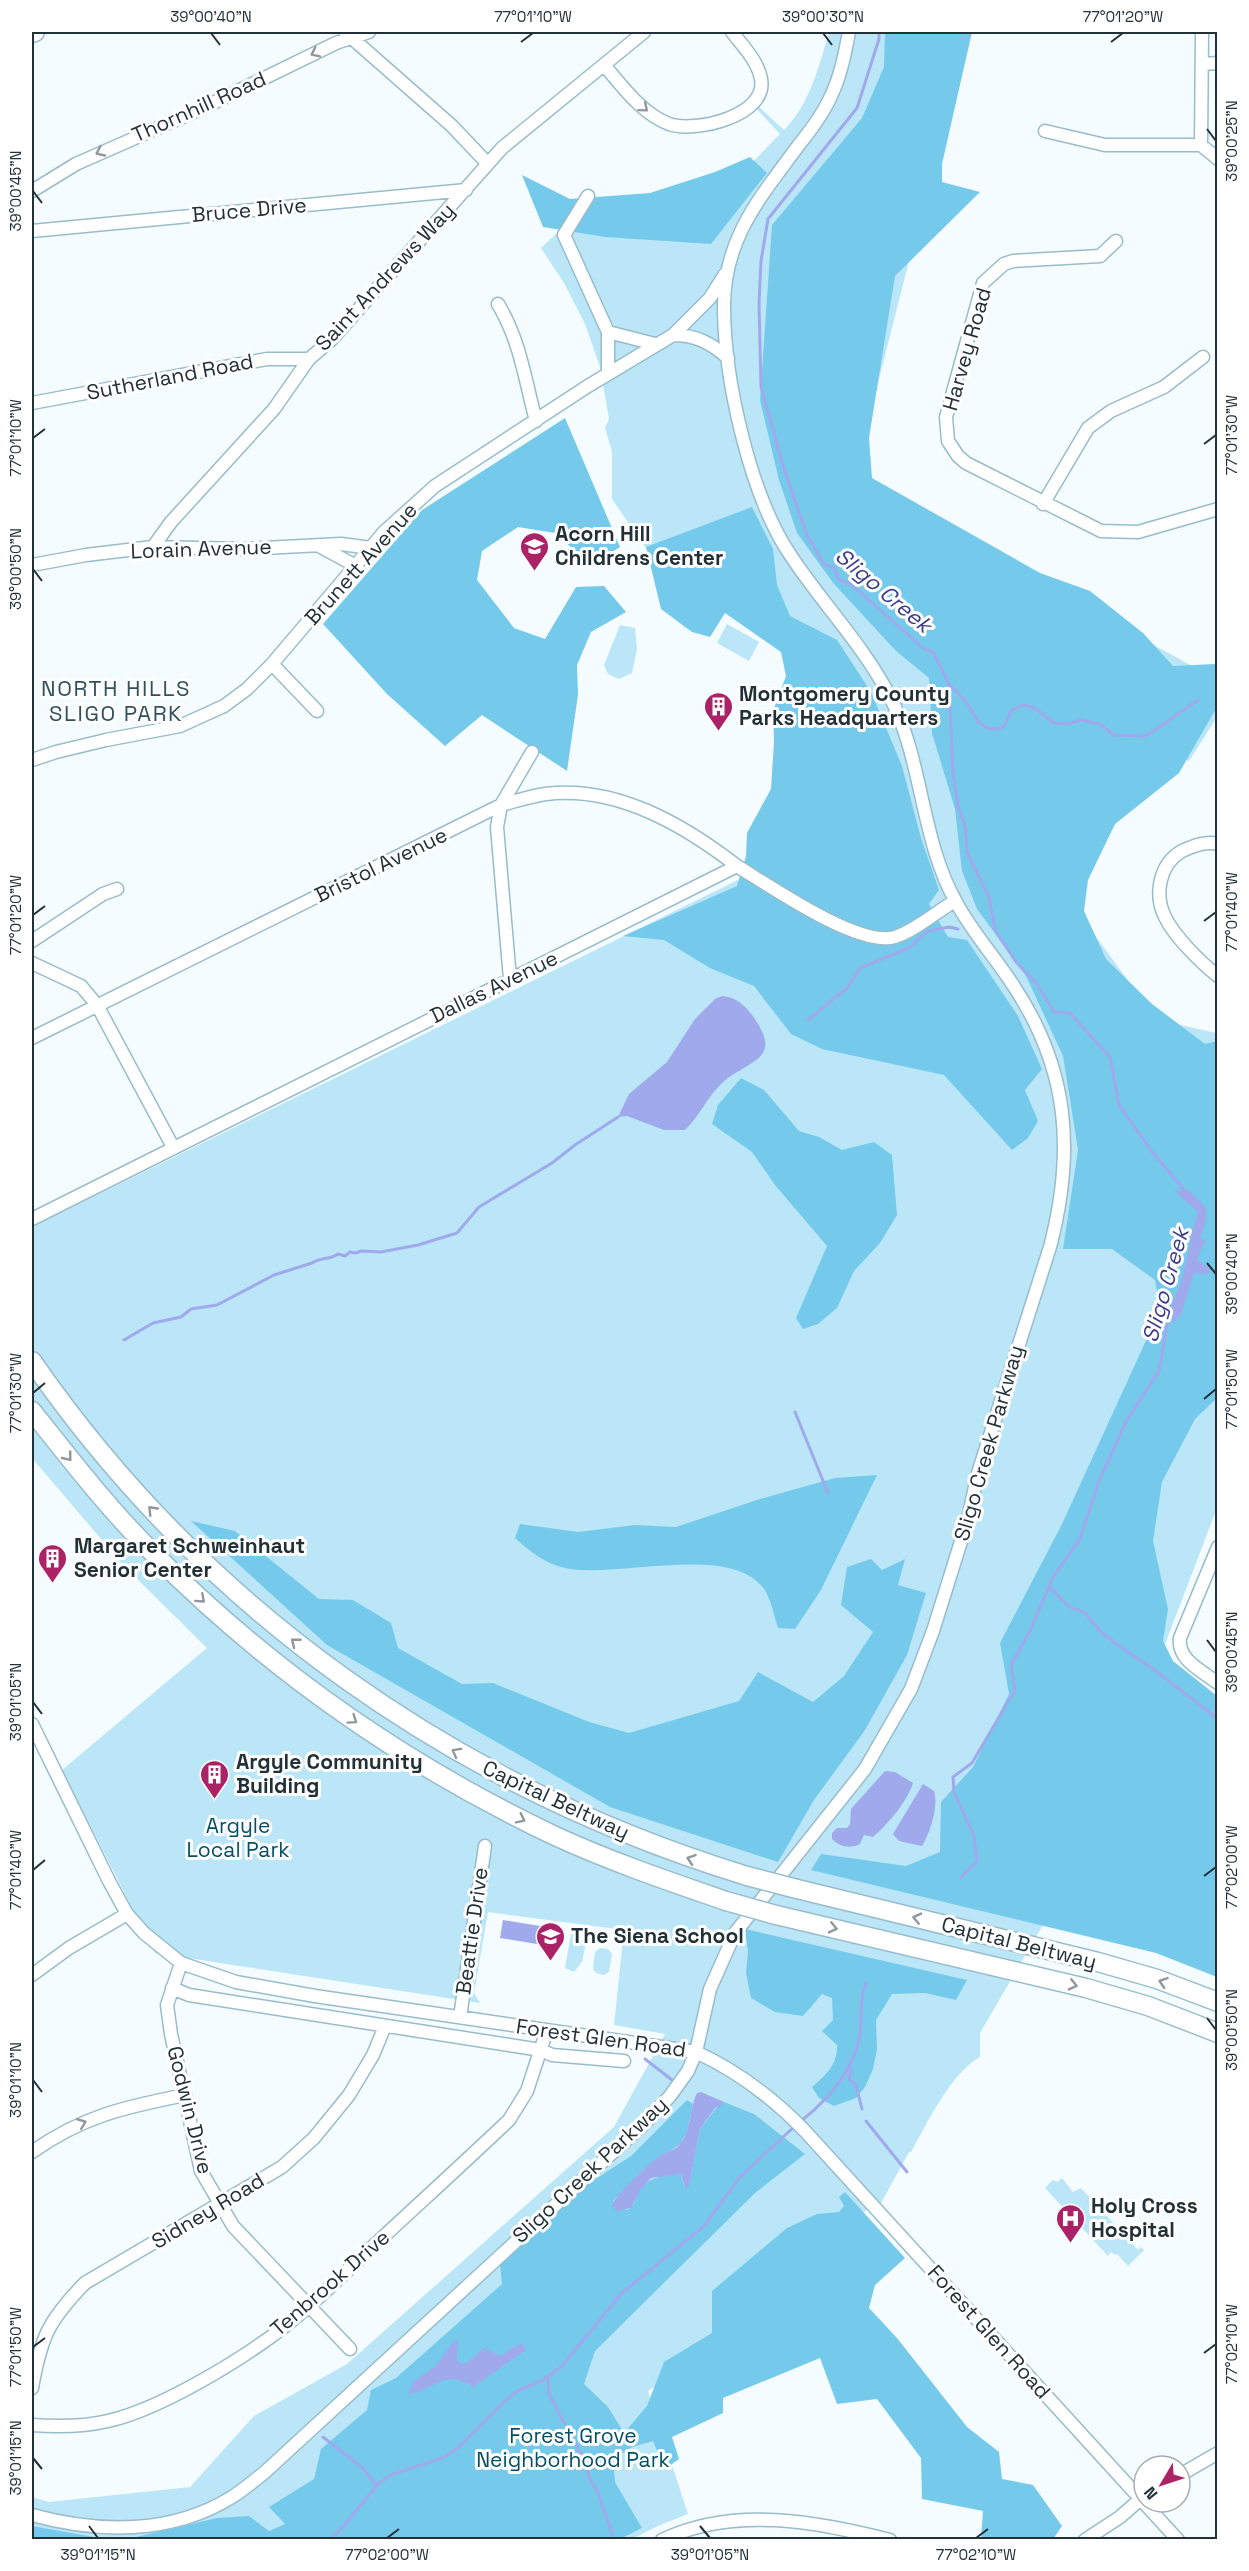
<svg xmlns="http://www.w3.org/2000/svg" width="1249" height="2571" font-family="'Space Grotesk',sans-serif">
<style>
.green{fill:#bbe6f8}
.forest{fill:#75caec}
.water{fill:#a0a9eb}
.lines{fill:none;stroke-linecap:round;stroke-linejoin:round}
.stream{stroke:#a0a9eb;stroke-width:3}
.minor-casing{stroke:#98bccb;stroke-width:15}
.highway-casing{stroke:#98bccb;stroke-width:21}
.minor{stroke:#fff;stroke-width:12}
.highway{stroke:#fff;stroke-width:18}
.highway-bridge-casing{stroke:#98bccb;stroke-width:21;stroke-linecap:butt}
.highway-bridge{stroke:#fff;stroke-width:18}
.oneway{stroke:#90989b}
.ticks{fill:none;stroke:#223137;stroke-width:2}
.labels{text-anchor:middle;stroke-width:6;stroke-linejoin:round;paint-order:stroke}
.street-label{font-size:21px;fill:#223137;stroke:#fff}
.poi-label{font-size:21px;font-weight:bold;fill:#223137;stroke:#fff;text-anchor:start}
.park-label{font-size:21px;fill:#024f66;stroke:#fff}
.water-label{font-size:22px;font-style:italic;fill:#3c3e8b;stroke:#fff}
.neighbourhood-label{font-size:22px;letter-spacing:1.5px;fill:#31515f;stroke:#fff}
.neatline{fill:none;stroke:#223137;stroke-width:2}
.ticks-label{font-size:15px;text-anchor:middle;fill:#223137}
</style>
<rect width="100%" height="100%" fill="#f4fcff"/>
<!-- green -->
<path class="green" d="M829,32H967L853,482L1196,668L1217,670V717L1189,761L1181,758L1122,809L1072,904L1157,1020L1217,1033V1508L1159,1660L1064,1889L980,2033V2057C950,2074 928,2122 911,2152H909L880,2205L875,2201L772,2308L648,2391L688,2514L660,2525L630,2540L32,2539V2497L49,2502L190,2487L254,2416L347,2364L614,2127L665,2034L614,2025L624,1930L488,1912L474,1993L480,2003L155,1953L62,1770L207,1648L124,1566L32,1458V1227L752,873L751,858L810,651L648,551L612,499V452L605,428L609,419L600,367L585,324L564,283L541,248L590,202L680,193L747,168L780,134L755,107L757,105L784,130C810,104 819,66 829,32Z
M727,624L759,642L749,661L717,643Z
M620,625L635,628L637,649L632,673L619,679L608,674L604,665Z
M571,1934L587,1938L582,1962L574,1972L565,1968Z
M600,1948L608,1949L612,1954L609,1972L604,1975L596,1973L593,1969L595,1952Z
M1062,2178L1073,2192L1081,2188L1138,2250L1141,2247L1144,2250L1128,2266L1117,2254L1115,2255L1111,2252L1108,2256L1045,2188L1053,2180L1057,2182Z"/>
<!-- forest -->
<path class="forest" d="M885,32H972L942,164V182L980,192L895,276L869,438L872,478L1040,573L1090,591L1143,633L1173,666L1215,664L1217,676V707L1179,773L1115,824L1088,880L1084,911L1106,959L1152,1004L1205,1044L1217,1041V1398L1195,1419L1162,1482L1153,1541L1168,1609L1163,1641L1173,1661L1217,1696V1977L1156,1953L811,1870L821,1854L906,1866L940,1852L941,1802L973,1767L1009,1694L1000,1643L1062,1524L1160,1310L1155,1280L1112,1249H1063L1078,1150L1063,1056L1026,976L977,909L962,871L955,809L932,733L929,678L896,651L834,584L797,533L779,480L760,400L772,225L862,118L884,67Z
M750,157L767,173L711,244L605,237L543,227L522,175L570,199L650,193L715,172Z
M565,418L620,547L591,565L555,533L518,527L482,551L477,580L514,628L545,639L576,587L604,586L626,612L591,632L577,665L578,695L567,771L482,715L445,746L387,694L323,624L422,510Z
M752,507L773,549L777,585L790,616L837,640L871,692L902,766L921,838L939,890L929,904L948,937L967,940L1018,1016L1042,1069L1025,1090L1038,1121L1028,1138L1012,1150L944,1075L822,1049L791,1034L754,986L710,968L664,940L623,936L737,886L746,856L747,833L771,789L774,742L773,711L786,676L781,652L725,613L710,637L692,632L661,609L646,547Z
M741,1078L764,1090L799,1131L819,1137L842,1150L874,1142L892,1155L897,1215L880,1243L854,1271L837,1308L818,1324L803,1329L796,1318L827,1246L775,1185L752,1152L712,1124L718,1105Z
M877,1475L821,1590L795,1629L778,1628C774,1616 771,1599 764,1589C731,1542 615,1579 565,1568C546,1564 529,1551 515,1538L520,1524L578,1532L635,1525L676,1527L757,1500L835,1478Z
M191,1521L235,1531L319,1599L353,1600L391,1623L398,1648L462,1684L493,1683L589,1722L629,1733L739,1701L758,1672L813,1702L844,1676L873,1632L841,1605L847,1567L871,1559L882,1570L905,1559L898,1585L926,1593L907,1655L865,1730L814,1800L778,1862L610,1807L327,1645Z
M745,1929L967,1980L956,2000L925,1993L892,1994L876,2020L877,2049L873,2069L865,2087L856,2098L834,2106L819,2098L812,2087C826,2075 838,2064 837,2045L822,2031L833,2020L832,1998L822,1994L803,2016L775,2012L751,1998L746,1973L748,1952Z
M687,2100L693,2104L687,2132L680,2144L643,2170L613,2201L627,2210C635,2205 634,2202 638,2194C645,2177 664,2175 681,2174L684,2186L689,2185L700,2129L717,2107H719L724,2102L754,2114L805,2154L755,2193L595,2351L584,2384L608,2407L624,2433L647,2406L664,2362L712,2333V2291L787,2228L817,2214L839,2212L844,2206L839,2197L845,2192L905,2258L875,2285L869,2308L897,2338L967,2427L999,2452L1002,2479L1033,2485L1062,2526L1053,2539H981L983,2511L922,2499L921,2458L877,2399L837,2404L820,2358L723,2398V2413L672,2437L679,2459L665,2469L653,2441L632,2447L613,2459L615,2482L642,2528L620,2539L32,2540V2526L94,2537H136L217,2518L249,2516L269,2531L285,2524L269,2507L314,2479L321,2449L367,2410L371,2390L396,2378L502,2284L500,2265L588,2184L631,2156Z"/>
<!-- water -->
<path class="water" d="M722,996C735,997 744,1004 752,1015C786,1061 747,1060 722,1083C707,1097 699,1117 685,1130H664L627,1116L618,1117L629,1094L667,1062L695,1019L715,999Z
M1189,1190L1206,1208V1221L1200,1238L1205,1241L1197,1260L1211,1269L1208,1274L1194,1273L1181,1314L1174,1323L1168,1309C1187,1283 1187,1242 1198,1212L1174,1191Z
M885,1771L895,1772L913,1783C907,1802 889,1823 873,1837L864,1835L860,1844C850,1849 840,1847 832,1839V1833L837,1828H847L850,1824L851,1809Z
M923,1784L934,1791C939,1806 930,1833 922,1846L899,1841L893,1834Z
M503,1920L540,1926L537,1944L500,1938Z
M701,2092L724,2102L719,2108L716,2107L700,2129L689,2186L685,2188L681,2174L651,2178L641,2189L631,2208L617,2211L612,2206C614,2195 653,2160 663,2154C669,2151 675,2150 679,2145C692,2131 689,2109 697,2093Z
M458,2340L457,2360L462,2364L468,2362L484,2348L501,2356L510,2349L522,2343L526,2350L473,2387C443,2368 437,2390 408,2394L414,2381L435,2367L454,2341Z"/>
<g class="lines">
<!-- stream -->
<path class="stream" d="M879,32V39L857,108L768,219L761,261L759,303L761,387L785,472L807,535L824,564L835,568L838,579L852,585L924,649L933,652L949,684L953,773L958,807L965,825L967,852L989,897L995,930L1016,962L1037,984L1054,1012L1070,1013L1110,1057L1119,1105L1153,1153L1187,1193
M949,684L967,703L979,723L989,729H998L1004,726L1012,710L1023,705L1033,707L1054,723L1067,724L1081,720L1100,724L1113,735L1146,736L1198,700
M808,1020L847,988L860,968L909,948L928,931L949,927L958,929
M124,1340L153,1323L181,1317L191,1309L217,1305L274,1275L312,1263C321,1257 330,1260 338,1254L345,1256L350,1252L356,1253L361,1251L381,1252L418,1245L457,1233L479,1207L552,1163L575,1145L618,1117
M795,1412L828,1493
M1049,1587L1070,1607L1084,1612L1101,1632L1118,1645L1156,1671L1218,1719
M961,1877L977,1862L974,1836L954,1792L953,1777L972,1763L1015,1690L1011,1665L1030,1631L1053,1577L1080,1539L1099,1481L1127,1420L1159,1371L1167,1326L1171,1315
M645,2059L672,2080
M849,2064L851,2070L849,2079L856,2085L862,2109
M801,2121C829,2099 854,2071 860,2034C862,2017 859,1999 866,1983
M866,2121L907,2172
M548,2376L549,2394L584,2460L590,2480L597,2490L613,2536
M323,2437L363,2468L376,2485
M329,2540L340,2530L380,2482L393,2474L445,2457L460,2446L506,2400L519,2390L541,2381L561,2367L621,2294L704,2226L740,2177L796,2125"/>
<defs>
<path id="minor" d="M345,32L452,126L488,164
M1203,64L1218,63
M604,65C623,87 641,113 669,124C695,133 768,116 761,79C758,61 742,45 732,32
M1045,131L1105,145H1201L1218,159
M1201,145L1202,32
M32,191L76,164L203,108L336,43L369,32
M588,196L564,235L608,332V374
M32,231L466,190
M1116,241L1100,256L1013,261L1004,264L983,283L946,417L948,441L958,456L966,463L1101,531L1138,532L1218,509
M498,304C520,340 525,380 536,421
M608,332L655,344
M673,335C696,335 711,343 728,358
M32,403L267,359H309
M1043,504L1088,428L1111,411L1164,387L1203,357
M319,546L356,566
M153,547L171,522L274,409L309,359L332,339L502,148L644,32
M32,565L86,555L153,547L244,549L341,544L371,548
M272,664L317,711
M32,760L56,752L106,740L180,726L224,706L247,689L272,664L384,532L435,486L588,386L673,335L710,298L725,274
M1218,844C1205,841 1193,846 1182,851C1159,864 1154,895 1165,917C1174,936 1201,963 1218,976
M32,941L103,894L117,889
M32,963L81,986L97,1005L173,1147
M510,979L497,827L501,805L532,752
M32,1038L501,805C516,801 531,796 546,794C616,785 684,825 737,866
M32,1219L737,866C770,886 859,948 895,937C916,930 936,912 955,901
M1218,1547L1180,1638C1177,1660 1202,1671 1218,1683
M32,1724L109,1881L127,1914L144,1933L181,1963L236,1982L315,1996L696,2052C737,2071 772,2097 804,2130L1178,2540
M181,1963L167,2005L171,2034L201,2171L233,2226L350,2349
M32,1975L69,1948L127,1914
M172,1988L189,1995L541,2050L552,2055L624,2061
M460,2017L485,1846
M32,2152C83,2116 125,2107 185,2095
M32,2388C41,2337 48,2321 85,2283L282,2167L314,2138L349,2095L373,2055L385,2026
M32,2425C58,2427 82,2427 108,2421C162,2409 252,2354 295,2318C325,2293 353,2265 382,2238C424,2199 467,2160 509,2120L527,2091L547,2030
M1180,2475L1218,2453
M32,2515C98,2533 171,2535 232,2497C243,2490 254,2481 265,2472L648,2120L670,2096L688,2071L696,2052L710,1989L735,1933L865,1769L911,1689L933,1631L968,1519L978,1473L1050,1247C1075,1151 1069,1069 1013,985C995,957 972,932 956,902C922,842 923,767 894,705C868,650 824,606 791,556C750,496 724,379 724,306C724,238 760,198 798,146C811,130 823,114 831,96C841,75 845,53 849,32
M662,2540C735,2505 816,2522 890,2540
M1085,2540L1120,2517L1144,2496"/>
<path id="highway" d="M32,33L35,32
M32,1361C205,1611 456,1787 747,1876
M32,1411C70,1459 108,1508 152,1552C268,1669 404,1764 553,1835C609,1861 668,1881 726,1901
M797,1889L1098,1962L1157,1979L1218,2002
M776,1915L1086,1988L1148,2006L1218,2033"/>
</defs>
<!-- minor casing -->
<use href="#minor" class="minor-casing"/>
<!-- highway casing -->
<use href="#highway" class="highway-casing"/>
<!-- minor -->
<use href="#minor" class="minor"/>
<!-- highway -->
<use href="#highway" class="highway"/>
<defs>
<path id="highway-bridge" d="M747,1876L797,1889
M726,1901L776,1915"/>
</defs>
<!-- highway-bridge casing -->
<use href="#highway-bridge" class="highway-bridge-casing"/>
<!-- highway-bridge -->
<use href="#highway-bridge" class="highway-bridge"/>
</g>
<!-- one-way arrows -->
<defs><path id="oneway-chevron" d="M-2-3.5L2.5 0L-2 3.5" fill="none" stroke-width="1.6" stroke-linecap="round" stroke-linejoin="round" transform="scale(1.5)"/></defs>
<g class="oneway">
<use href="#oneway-chevron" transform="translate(315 53) rotate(154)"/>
<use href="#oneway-chevron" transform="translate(644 108) rotate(40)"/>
<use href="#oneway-chevron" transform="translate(100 152) rotate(155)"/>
<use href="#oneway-chevron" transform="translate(68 1457) rotate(51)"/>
<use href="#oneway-chevron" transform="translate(152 1510) rotate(-134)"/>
<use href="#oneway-chevron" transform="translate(201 1599) rotate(42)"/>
<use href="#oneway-chevron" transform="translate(295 1642) rotate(-141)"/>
<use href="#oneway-chevron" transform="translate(353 1720) rotate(35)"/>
<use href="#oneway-chevron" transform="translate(456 1752) rotate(-151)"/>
<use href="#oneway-chevron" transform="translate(521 1819) rotate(26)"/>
<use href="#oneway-chevron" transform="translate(691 1859) rotate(-161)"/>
<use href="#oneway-chevron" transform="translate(917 1918) rotate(-167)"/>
<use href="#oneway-chevron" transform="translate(833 1928) rotate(13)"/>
<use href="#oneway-chevron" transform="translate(1163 1982) rotate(-161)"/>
<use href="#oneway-chevron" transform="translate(1073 1985) rotate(13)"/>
<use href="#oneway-chevron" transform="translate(82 2123) rotate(-22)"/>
</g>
<!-- ticks -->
<path class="ticks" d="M211,33L220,45M823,33L832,45M521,42L533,33M1111,42L1123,33M1207,129L1216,141M33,191L42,203M33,438L45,429M1204,444L1216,435M33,569L42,581M33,915L45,906M1204,921L1216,912M1207,1263L1216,1274M33,1393L45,1383M1204,1399L1216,1389M1207,1640L1216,1652M33,1702L42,1714M33,1870L45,1860M1204,1876L1216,1867M1207,2018L1216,2030M33,2080L42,2092M33,2347L45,2338M1204,2353L1216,2344M33,2458L42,2469M89,2526L98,2538M700,2526L710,2538M387,2538L399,2529M976,2538L988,2529"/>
<!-- icons -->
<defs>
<symbol id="school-pin" viewBox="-11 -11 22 30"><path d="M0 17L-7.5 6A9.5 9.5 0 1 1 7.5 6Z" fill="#ab2266" stroke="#fff"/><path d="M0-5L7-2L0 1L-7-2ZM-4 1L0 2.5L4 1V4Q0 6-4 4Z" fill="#fff"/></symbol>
<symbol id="building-pin" viewBox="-11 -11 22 30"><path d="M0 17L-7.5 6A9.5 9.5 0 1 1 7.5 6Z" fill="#ab2266" stroke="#fff"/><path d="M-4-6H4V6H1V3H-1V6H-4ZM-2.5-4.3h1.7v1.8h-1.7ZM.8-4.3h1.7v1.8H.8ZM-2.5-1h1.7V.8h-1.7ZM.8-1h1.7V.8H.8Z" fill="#fff"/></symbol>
<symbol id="hospital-pin" viewBox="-11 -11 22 30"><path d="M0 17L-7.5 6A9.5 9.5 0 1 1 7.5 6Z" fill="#ab2266" stroke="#fff"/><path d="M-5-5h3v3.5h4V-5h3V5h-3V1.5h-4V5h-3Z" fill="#fff"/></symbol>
</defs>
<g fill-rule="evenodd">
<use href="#school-pin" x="518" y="530" width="33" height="45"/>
<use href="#building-pin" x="702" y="690" width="33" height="45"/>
<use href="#building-pin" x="36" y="1542" width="33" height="45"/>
<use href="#building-pin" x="198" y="1758" width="33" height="45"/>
<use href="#school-pin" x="534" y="1920" width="33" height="45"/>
<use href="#hospital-pin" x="1054" y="2202" width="33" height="45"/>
</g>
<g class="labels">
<!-- street labels -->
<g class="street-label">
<text transform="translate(199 107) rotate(-24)" y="7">Thornhill Road</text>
<text transform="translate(249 210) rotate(-5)" y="7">Bruce Drive</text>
<text transform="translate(385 277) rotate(-47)" y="7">Saint Andrews Way</text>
<text transform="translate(967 349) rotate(-74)" y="7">Harvey Road</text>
<text transform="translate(170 377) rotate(-11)" y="7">Sutherland Road</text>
<text transform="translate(201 549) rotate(-2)" y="7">Lorain Avenue</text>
<text transform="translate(361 564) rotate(-48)" y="7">Brunett Avenue</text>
<text transform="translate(381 865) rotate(-26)" y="7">Bristol Avenue</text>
<text transform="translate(494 987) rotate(-26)" y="7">Dallas Avenue</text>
<text transform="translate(989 1443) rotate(-74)" y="7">Sligo Creek Parkway</text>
<text transform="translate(556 1800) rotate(25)" y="7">Capital Beltway</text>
<text transform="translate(472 1931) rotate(-82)" y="7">Beattie Drive</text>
<text transform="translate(1019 1943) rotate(14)" y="7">Capital Beltway</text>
<text transform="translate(601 2038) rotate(8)" y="7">Forest Glen Road</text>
<text transform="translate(190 2110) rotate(76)" y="7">Godwin Drive</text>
<text transform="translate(590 2170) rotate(-43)" y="7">Sligo Creek Parkway</text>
<text transform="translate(208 2211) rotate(-31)" y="7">Sidney Road</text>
<text transform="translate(330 2283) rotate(-41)" y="7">Tenbrook Drive</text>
<text transform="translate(989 2332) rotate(48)" y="7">Forest Glen Road</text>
</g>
<!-- poi labels -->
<g class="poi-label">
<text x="555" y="541">Acorn Hill<tspan x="555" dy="24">Childrens Center</tspan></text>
<text x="739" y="701">Montgomery County<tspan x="739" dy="24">Parks Headquarters</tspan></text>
<text x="74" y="1553">Margaret Schweinhaut<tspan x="74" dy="24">Senior Center</tspan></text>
<text x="236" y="1769">Argyle Community<tspan x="236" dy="24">Building</tspan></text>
<text x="571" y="1943">The Siena School</text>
<text x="1091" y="2213">Holy Cross<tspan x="1091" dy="24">Hospital</tspan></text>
</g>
<!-- park labels -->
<g class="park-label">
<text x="238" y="1833">Argyle<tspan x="238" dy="24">Local Park</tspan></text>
<text x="573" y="2443">Forest Grove<tspan x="573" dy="24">Neighborhood Park</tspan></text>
</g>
<!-- water labels -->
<g class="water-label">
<text transform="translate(884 590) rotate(40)" y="8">Sligo Creek</text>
<text transform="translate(1165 1285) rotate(-74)" y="8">Sligo Creek</text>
</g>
<!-- neighbourhood labels -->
<g class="neighbourhood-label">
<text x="116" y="696">NORTH HILLS<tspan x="116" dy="25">SLIGO PARK</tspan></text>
</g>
</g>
<!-- border -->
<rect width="1249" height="2571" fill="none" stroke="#ffffff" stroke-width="66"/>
<!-- north arrow -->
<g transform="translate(1162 2484) rotate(231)"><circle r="28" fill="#ffffff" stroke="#a7adaf" stroke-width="1.5"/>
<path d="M0-4.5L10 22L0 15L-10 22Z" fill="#ab2266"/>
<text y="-9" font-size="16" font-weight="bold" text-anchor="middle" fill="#223137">N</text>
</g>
<rect x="33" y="33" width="1183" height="2505" class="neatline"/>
<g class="ticks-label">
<text x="211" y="22">39°00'40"N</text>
<text x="533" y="22">77°01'10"W</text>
<text x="823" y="22">39°00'30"N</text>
<text x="1123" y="22">77°01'20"W</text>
<text transform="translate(1232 141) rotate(-90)" y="5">39°00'25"N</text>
<text transform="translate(16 191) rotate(-90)" y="5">39°00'45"N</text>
<text transform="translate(1232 435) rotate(-90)" y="5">77°01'30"W</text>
<text transform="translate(16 438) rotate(-90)" y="5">77°01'10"W</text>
<text transform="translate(16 569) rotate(-90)" y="5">39°00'50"N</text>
<text transform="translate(1232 912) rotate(-90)" y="5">77°01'40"W</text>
<text transform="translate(16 915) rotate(-90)" y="5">77°01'20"W</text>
<text transform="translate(1232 1274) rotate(-90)" y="5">39°00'40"N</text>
<text transform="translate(1232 1389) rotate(-90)" y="5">77°01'50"W</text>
<text transform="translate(16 1393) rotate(-90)" y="5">77°01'30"W</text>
<text transform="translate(1232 1652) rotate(-90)" y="5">39°00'45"N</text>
<text transform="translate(16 1702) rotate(-90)" y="5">39°01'05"N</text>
<text transform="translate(1232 1867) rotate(-90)" y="5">77°02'00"W</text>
<text transform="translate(16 1870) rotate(-90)" y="5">77°01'40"W</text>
<text transform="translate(1232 2030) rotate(-90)" y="5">39°00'50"N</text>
<text transform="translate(16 2080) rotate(-90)" y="5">39°01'10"N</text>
<text transform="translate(1232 2344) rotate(-90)" y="5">77°02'10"W</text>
<text transform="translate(16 2347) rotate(-90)" y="5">77°01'50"W</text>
<text transform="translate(16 2458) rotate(-90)" y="5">39°01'15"N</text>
<text x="98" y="2560">39°01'15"N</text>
<text x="387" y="2560">77°02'00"W</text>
<text x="710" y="2560">39°01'05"N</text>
<text x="976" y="2560">77°02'10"W</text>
</g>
</svg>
